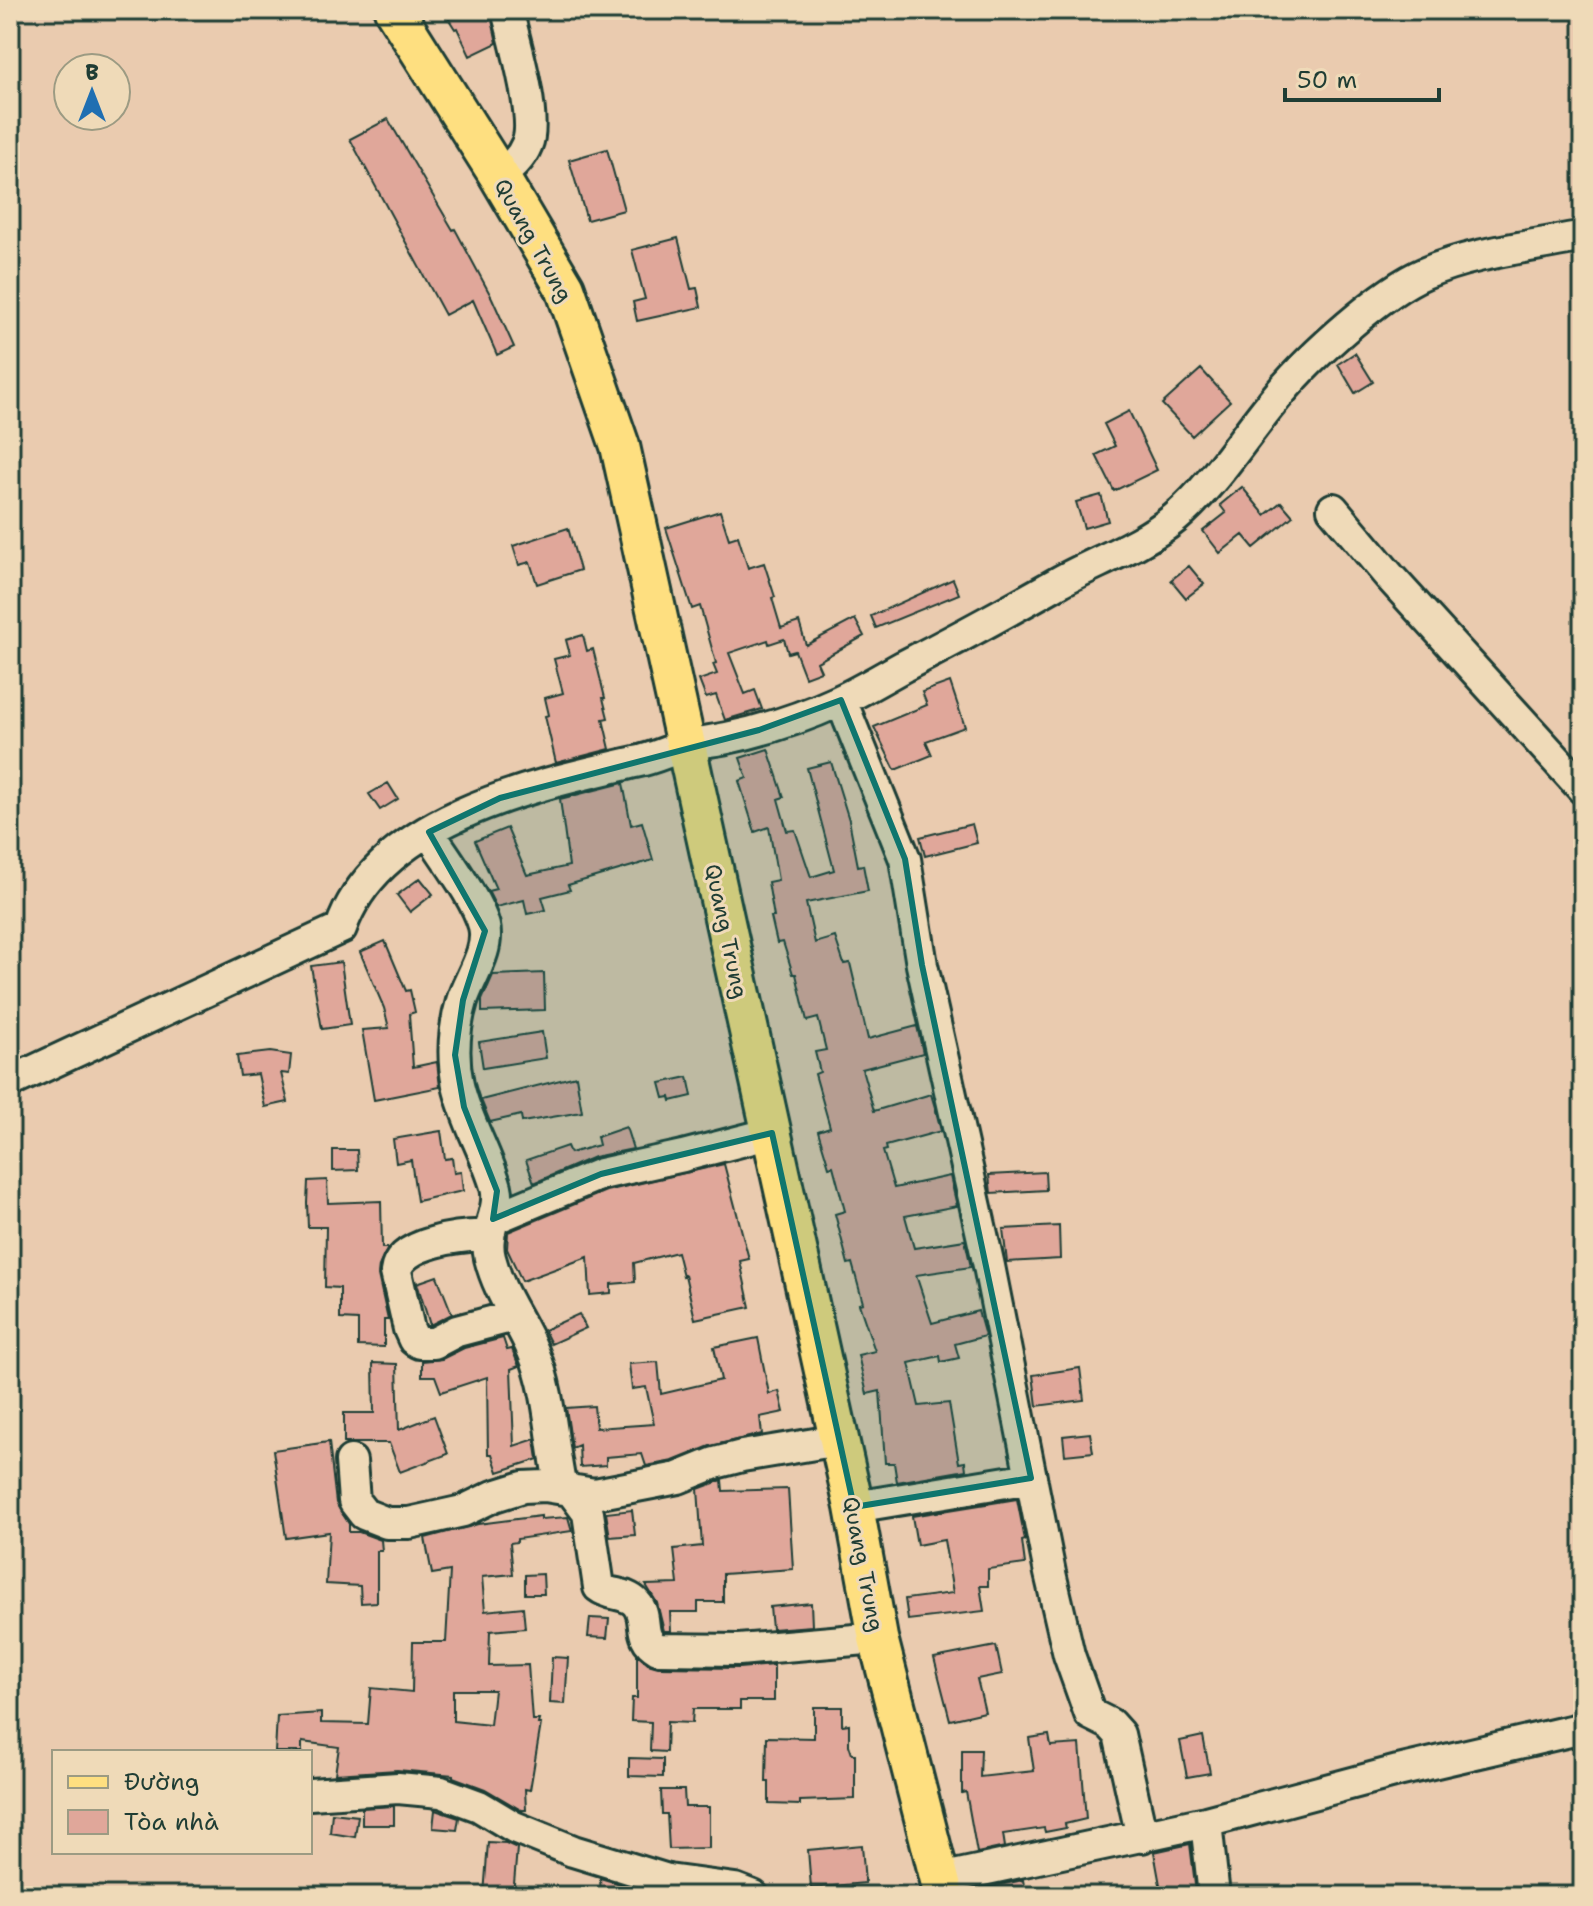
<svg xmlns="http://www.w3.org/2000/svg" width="1593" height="1906" font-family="'Shantell Sans',sans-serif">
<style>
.building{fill:#e0a79a;stroke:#1f3d34;stroke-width:2;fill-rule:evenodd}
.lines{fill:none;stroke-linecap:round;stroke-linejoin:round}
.minor-casing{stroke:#1f3d34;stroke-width:36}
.major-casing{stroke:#1f3d34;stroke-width:44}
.minor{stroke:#efdab8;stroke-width:30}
.major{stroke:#fedf80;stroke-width:38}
.marked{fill:#0f766e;fill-opacity:0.2;stroke:#0f766e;stroke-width:6;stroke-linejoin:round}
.labels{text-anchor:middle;stroke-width:6;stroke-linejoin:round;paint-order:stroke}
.street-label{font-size:22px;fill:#1f3d34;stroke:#efdab8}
</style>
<rect width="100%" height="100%" fill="#eacbaf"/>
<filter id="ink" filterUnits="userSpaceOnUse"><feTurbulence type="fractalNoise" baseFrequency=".0125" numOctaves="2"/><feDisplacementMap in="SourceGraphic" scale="16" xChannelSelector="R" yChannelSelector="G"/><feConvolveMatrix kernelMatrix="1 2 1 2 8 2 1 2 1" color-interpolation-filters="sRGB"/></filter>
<g filter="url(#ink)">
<!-- building -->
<path class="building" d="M443,10H490L497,43L470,56L457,28L455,29Z
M388,119L453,230L455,229L492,298L514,347L497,355L473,300L445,315L350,139Z
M607,149L624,210L587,220L569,160Z
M678,238L691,289L697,288L701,307L637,321L633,302L645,299L632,250Z
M1355,353L1373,382L1355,393L1338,364Z
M1201,369L1230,401L1192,436L1162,404Z
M1129,411L1157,470L1114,491L1096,455L1115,446L1104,424Z
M1242,487L1265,515L1281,502L1293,516L1254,548L1243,535L1220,553L1203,531L1226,513L1220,505Z
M1101,495L1108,521L1084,528L1076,502Z
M720,511L729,539L738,536L748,568L764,563L775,597L772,598L781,628L799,622L806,645L855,619L864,636L817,662L821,671L805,677L795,651L788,653L784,639L769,644L768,640L729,653L745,694L755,690L762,709L725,720L716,695L706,698L699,680L717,674L713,664L716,663L700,606L692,609L666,528Z
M568,528L580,570L537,584L530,562L519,565L513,546Z
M1189,566L1204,584L1186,598L1171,580Z
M953,579L959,594L876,628L871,616Z
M583,635L587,651L593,649L605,698H603L608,718L603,719L610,749L556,763L545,716L549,715L545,698L563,693L554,659L570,655L566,640Z
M950,682L965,727L926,741L932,755L895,770L874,727L927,705L922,692Z
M768,749L784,797L778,799L787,831L795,830L811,877L834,870L807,768L831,762L849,820L858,866L863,865L868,891L806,903L815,943L835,937L844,964L850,963L868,1039L917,1026L923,1053L862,1069L874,1111L931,1094L936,1111L941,1131L886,1146L887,1150L883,1151L894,1188L950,1176L957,1206L905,1216L914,1248L965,1240L971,1267L916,1275L932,1323L978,1311L985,1336L955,1344L959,1358L941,1362L940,1356L909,1363L919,1406L949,1403L959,1463L965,1462L966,1470L897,1482L894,1463H885L880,1391L867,1394L858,1355L875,1351L859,1304L863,1303L852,1263L848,1264L835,1214L845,1211L833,1166L829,1167L818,1131L830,1127L815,1074L820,1072L815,1052L826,1050L818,1018L807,1021L796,974H793L783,942L777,943L771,917H774L768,882L778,880L769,827L755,832L739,781L747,778L740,758Z
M388,783L398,799L380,810L369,794Z
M623,783L631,825L642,822L653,860L568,885L570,890L542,897L546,910L527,914L524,900L496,907L488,891L496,889L475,841L507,828L527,875L569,866L560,799Z
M972,824L977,843L925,856L920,837Z
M420,878L433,894L410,912L397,895Z
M385,941L406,991L410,990L415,1012L409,1014L413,1067L437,1062L440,1087L374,1100L362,1030L389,1028L384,1008L360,952Z
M341,962L350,1025L322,1029L311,966Z
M544,973L545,1010L482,1012V1000L493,975Z
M542,1032L546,1058L483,1068L479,1042Z
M270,1052L291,1055L289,1074L281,1073L288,1102L265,1107L258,1074L240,1076L237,1056Z
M576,1076L582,1112L522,1122L521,1115L490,1122L481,1100Z
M688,1077L692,1096L671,1101L670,1097L664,1098L660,1083Z
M626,1127L633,1149L594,1157L534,1183L526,1160L567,1146L570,1153L599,1145L597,1137Z
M441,1131L445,1159L452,1158L454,1173L461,1172L463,1191L417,1201L411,1160L396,1163L393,1139Z
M333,1150H357L358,1170L333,1171Z
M724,1164L749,1259L740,1261L750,1307L695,1319L685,1275L683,1276L677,1252L634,1263L635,1282L611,1284V1293L590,1295L588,1257L522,1281L507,1249L508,1232L606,1191Z
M1045,1172L1046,1190L991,1193L989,1175Z
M327,1180L328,1203L381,1201L382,1248H388L379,1266L378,1275L388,1320H384V1347L358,1346V1320L340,1319V1288L325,1287L326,1227H308L307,1203L308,1181Z
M1059,1226L1060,1259L1007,1262L1003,1229Z
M437,1276L452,1314L430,1325L417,1283Z
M579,1314L586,1328L551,1344L544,1330Z
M503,1338L507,1350L512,1349L519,1366L511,1369L514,1446L535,1439L538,1459L498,1472L492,1454H488L487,1377L441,1392L435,1376H422V1361L442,1359L464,1348Z
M758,1338L769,1394L779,1391L784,1412L760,1417L762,1434L710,1446L673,1461L646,1466L642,1454L606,1457V1465L580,1467L579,1445L572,1448L566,1408L594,1406L596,1428L654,1424L646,1387L632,1389L629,1364L658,1362L661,1394L721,1380L714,1347Z
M373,1363L397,1364L399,1430L434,1416L448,1454L400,1472L389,1443H344V1413H374Z
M1080,1368L1084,1400L1037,1406L1033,1375Z
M1090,1433L1093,1452L1065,1455L1063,1436Z
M329,1442L336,1503L349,1524V1532H359L381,1540L382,1551H377V1602L361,1603L360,1586L326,1584L329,1532L286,1538L273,1450Z
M722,1480L723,1491L788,1489L793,1569L723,1574V1602H698V1612H670L671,1631H664L657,1603L646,1585L678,1584L674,1549L702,1546L698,1489Z
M1017,1499L1025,1540L1022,1541L1025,1564L988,1569V1586H980L984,1611L908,1620L905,1599L953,1593L944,1540L917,1545L912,1516Z
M632,1510L635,1535L610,1537L606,1513Z
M541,1516V1519L568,1517L572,1531L517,1539V1542L510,1543L513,1574L482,1577L485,1611L523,1607L525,1628L490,1631L489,1666L528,1665L532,1720H539L538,1724H541L530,1790L525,1789L526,1810H521L485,1789L453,1777V1775L397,1770L335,1774L339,1747L302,1742V1752H275L277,1716L321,1713V1723L368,1724L371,1688L412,1692L413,1642H446L450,1571L432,1574L425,1538L478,1524ZM453,1690H494L490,1725L453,1721Z
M543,1574L544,1594H525V1575Z
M811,1603L812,1626L772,1629L770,1607Z
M590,1618L609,1619L607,1638L588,1637Z
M996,1646L1002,1674L977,1679L985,1712L950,1720L934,1658Z
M637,1655L648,1664L658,1667L739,1668L774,1665V1701H740V1709H693L692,1723L667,1722L666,1752L650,1751L651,1722L631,1721L632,1698H637Z
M552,1657L568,1658L565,1704L550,1703Z
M814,1707H842V1725L849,1724V1745L852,1754H855V1799L800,1801V1805L769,1804V1782H766L767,1737L814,1738Z
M1049,1735L1051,1746L1080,1744L1086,1819L1065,1824L1066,1828L1045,1832L1044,1828L1003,1834L1005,1847L977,1853L966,1792L962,1793V1750H981L980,1777L1034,1771L1029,1738Z
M1203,1736L1210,1773L1187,1777L1180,1741Z
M629,1758L663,1759V1777L629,1776Z
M661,1790H684L685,1807H709V1848L669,1849L667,1814H662Z
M394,1806V1825H362V1808Z
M435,1810L459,1818L457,1830L433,1828Z
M332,1813L358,1816L355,1837L330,1833Z
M488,1842L506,1843L517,1848L513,1896L484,1895Z
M1190,1844L1196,1893L1162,1896L1154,1852Z
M862,1845L865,1883L811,1888L808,1850Z
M600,1878L634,1888V1896H601Z
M1023,1880L1026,1896H987L986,1888Z"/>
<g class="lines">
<defs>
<path id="minor" d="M499,176C511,167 521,159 527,144C538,120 514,38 507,10
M1333,509L1390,577L1583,789
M841,700L905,859L922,965L989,1266L1050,1573L1069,1655L1090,1714L1110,1724L1119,1734L1142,1837
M429,832C444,856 477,899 484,926C490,951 469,978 462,1001C454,1028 452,1057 458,1085C466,1121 486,1152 496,1187C502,1211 483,1230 490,1258C499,1294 519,1318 533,1351C551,1394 551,1443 561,1488
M10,1082L341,928C379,818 535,785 635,762C652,759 668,751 684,746C698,742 713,741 727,738C765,730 804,717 839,701C861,691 882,678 904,666C957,639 1008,611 1059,582C1097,561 1141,546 1175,518C1216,483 1244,435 1279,394C1310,357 1382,291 1425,273C1474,252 1531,247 1583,236
M493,1219L601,1174L683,1156L772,1133
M488,1236C463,1235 399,1242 396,1272L409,1329L414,1340L419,1343H434L457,1331L514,1316
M351,1461L354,1501L364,1514L387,1523H409L463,1511L494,1496L523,1487L545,1486L595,1494L678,1478L715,1463L742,1456L839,1440
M570,1489L588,1513L599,1587C610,1596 626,1592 636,1603C650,1618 636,1637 658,1649L739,1650L878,1638
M854,1507L1031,1478
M310,1794L398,1788L441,1792L479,1806L514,1827L573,1851L668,1880L735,1889L753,1896
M1206,1822L1214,1896
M940,1879L1206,1822L1398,1771L1583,1728"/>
<path id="major" d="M394,10L499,176L565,288L620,446L854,1507L878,1638L944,1896"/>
</defs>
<!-- minor casing -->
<use href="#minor" class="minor-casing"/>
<!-- major casing -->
<use href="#major" class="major-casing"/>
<!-- minor -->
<use href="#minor" class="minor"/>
<!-- major -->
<use href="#major" class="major"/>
</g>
</g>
<!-- marked area -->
<path class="marked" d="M841,700L905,859L922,965L1031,1478L854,1507L772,1133L601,1174L493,1219L497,1191L464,1107L455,1055L463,1000L485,931L429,832L500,798L759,730Z"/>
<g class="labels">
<!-- street labels -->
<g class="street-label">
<text transform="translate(534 240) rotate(61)" y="8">Quang Trung</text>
<text transform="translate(727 931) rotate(78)" y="8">Quang Trung</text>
<text transform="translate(864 1564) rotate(79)" y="8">Quang Trung</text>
</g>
</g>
<!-- margin -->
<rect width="1593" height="1906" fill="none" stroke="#efdab8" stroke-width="40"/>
<rect x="20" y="20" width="1553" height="1866" fill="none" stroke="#1f3d34" stroke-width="3" filter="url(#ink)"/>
<!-- legend -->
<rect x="52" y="1750" width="260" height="104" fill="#efdab8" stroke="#9c9b83" stroke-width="2"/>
<rect x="68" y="1776" width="40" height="12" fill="#fedf80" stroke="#9c9b83" stroke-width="2"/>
<text x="124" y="1790" font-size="24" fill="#1f3d34">Đường</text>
<rect x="68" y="1810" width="40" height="24" fill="#e0a79a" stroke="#9c9b83" stroke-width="2"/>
<text x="124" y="1830" font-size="24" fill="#1f3d34">Tòa nhà</text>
<!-- north arrow -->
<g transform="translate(92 92)"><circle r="38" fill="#efdab8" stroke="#9c9b83" stroke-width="2"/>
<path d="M0-6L14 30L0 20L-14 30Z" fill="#1f6fb2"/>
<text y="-12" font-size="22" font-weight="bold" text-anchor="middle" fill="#1f3d34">B</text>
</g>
<!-- scale -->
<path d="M1285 88v12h154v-12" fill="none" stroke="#1f3d34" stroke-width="4"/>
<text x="1297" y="88" font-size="24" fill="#1f3d34" stroke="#efdab8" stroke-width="6" paint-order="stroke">50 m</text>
</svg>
